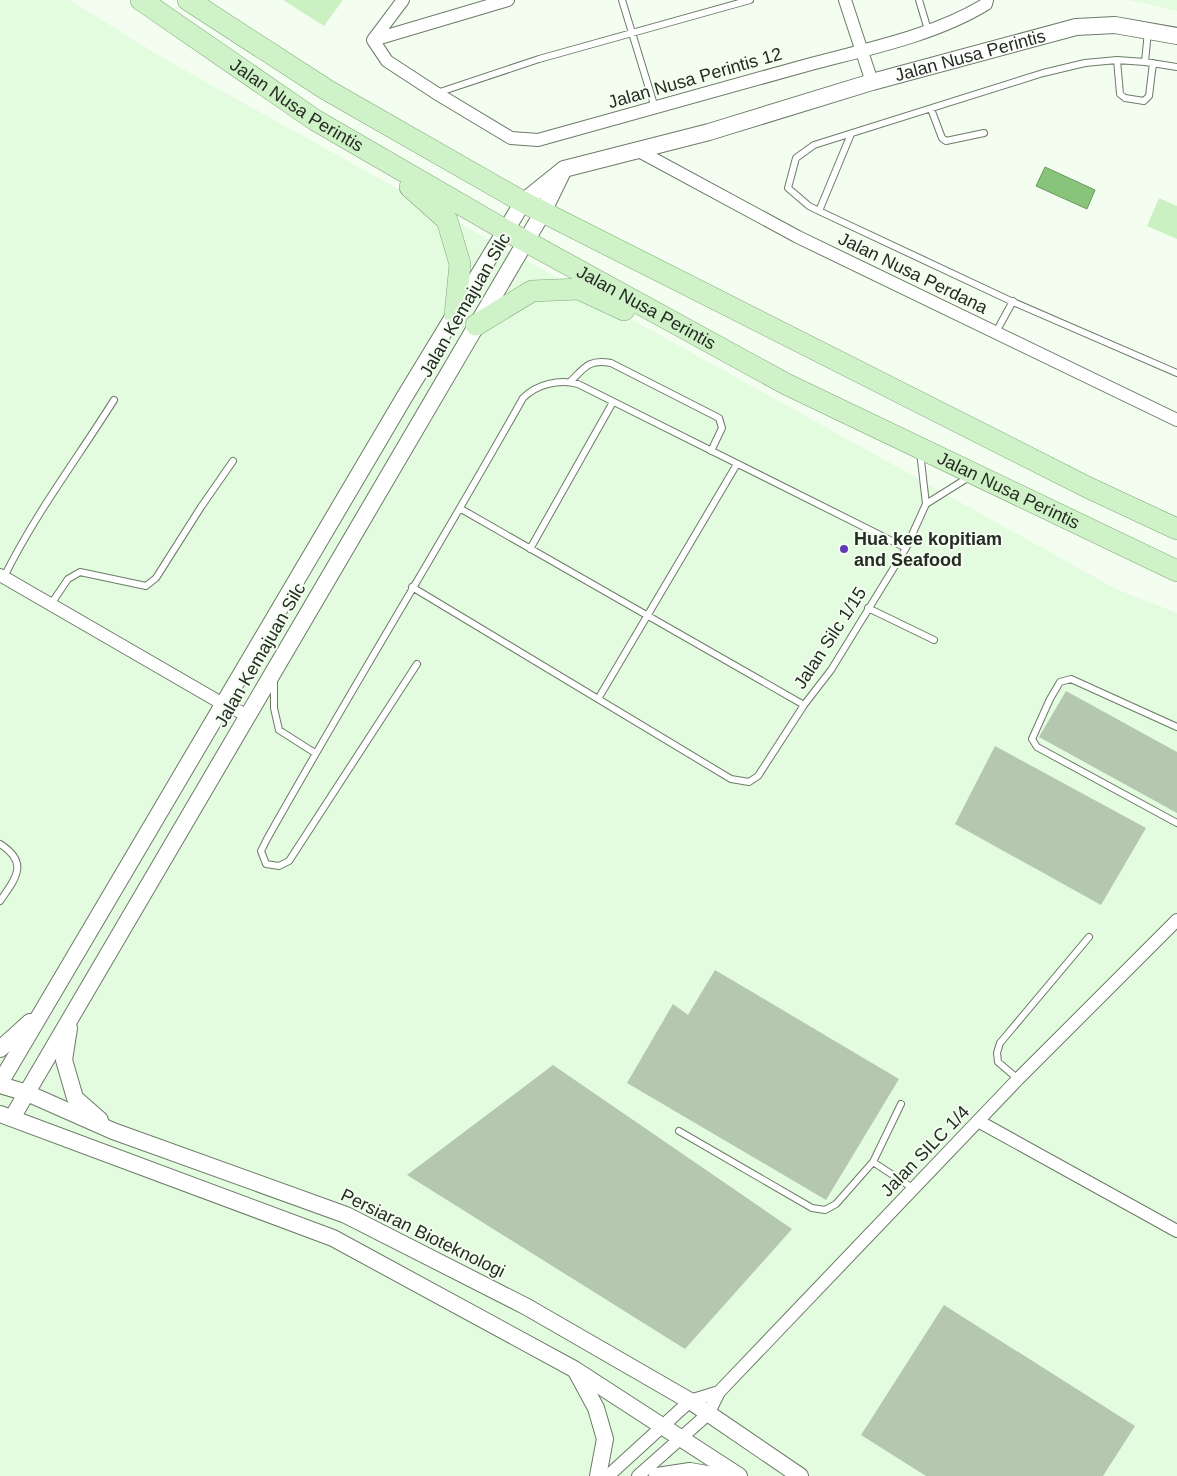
<svg xmlns="http://www.w3.org/2000/svg" width="1177" height="1476" font-family="Arial,sans-serif">
<style>
.built{fill:#e3fbde}
.green{fill:#cbf1c3}
.water{fill:#88c57b;stroke:#6a9761}
.building{fill:#b5c7b1}
.lines{fill:none;stroke-linecap:round;stroke-linejoin:round}
.service-casing{stroke:#6c7c68;stroke-width:8}
.minor-casing{stroke:#6c7c68;stroke-width:14}
.tertiary-casing{stroke:#6c7c68;stroke-width:18}
.primary-casing{stroke:#7fa777;stroke-width:22}
.service{stroke:#fff;stroke-width:6}
.minor{stroke:#fff;stroke-width:12}
.tertiary{stroke:#fff;stroke-width:16}
.primary{stroke:#d0f2c8;stroke-width:21}
.poi-dot{fill:#5d3cb4;stroke:#f3fef0;stroke-width:2}
.labels{text-anchor:middle;stroke-width:4;stroke-linejoin:round;paint-order:stroke}
.street-label{font-size:18px;fill:#252c23;stroke:#f3fef0}
.poi-label{font-size:18px;font-weight:bold;fill:#252c23;stroke:#f3fef0;text-anchor:start}
</style>
<rect width="100%" height="100%" fill="#f3fef0"/>
<!-- built -->
<path class="built" d="M0,0H69L170,62L1116,589L1177,613V1476H0Z
M1129,0H1177V11Z"/>
<!-- green -->
<path class="green" d="M283,0H343L324,26Z
M1159,198L1177,206V239L1147,226Z"/>
<!-- water -->
<path class="water" d="M1045,167L1095,190L1087,209L1036,186Z"/>
<!-- building -->
<path class="building" d="M1066,691L1177,752V813L1039,737Z
M995,746L1146,828L1101,905L955,824Z
M715,970L899,1079L826,1200L627,1083L673,1004L688,1015Z
M553,1065L792,1229L685,1349L407,1175Z
M944,1305L1135,1426L1103,1476H926L861,1435Z"/>
<g class="lines">
<defs>
<path id="service" d="M622,0L655,108
M919,0L928,30
M1117,60L1120,94L1125,98L1144,101L1149,96L1153,63
M1145,62L1148,31
M1177,67L1145,62L1117,60L1085,63L1043,73L814,145L796,158L788,188L809,206L819,211L1011,301L1177,373
M437,93L539,59L750,0
M931,109L942,138L946,141L984,133
M819,211L851,134
M996,332L1013,301
M570,382C585,367 589,359 611,363L719,418L722,428L711,451
M926,504L969,477
M461,509L804,705
M530,549L613,402
M4,577C35,514 77,459 114,400
M412,587L731,779L749,782L758,776L804,705L831,670L906,548L926,504L920,452
M51,604L68,579L80,572L146,586L156,578L201,507L233,461
M868,608L934,640
M417,664L289,861L279,866L266,864L261,851L267,839C350,691 440,546 523,398C537,384 559,379 578,384L906,548
M274,680V708L279,730L315,753
M598,699L737,464
M1177,727L1071,679L1060,682L1050,699L1032,739L1037,747L1177,823
M0,844C30,863 15,879 0,901
M1018,1079L998,1062L997,1053L1000,1043L1089,937
M901,1104L873,1162L914,1189
M679,1131L812,1208L825,1210L836,1204L873,1162"/>
<path id="minor" d="M845,0L872,82
M373,40L387,61L436,93L511,138L538,140C629,115 720,90 811,64C868,49 936,35 986,4L987,0
M373,40L508,0
M373,40L403,0
M637,150L798,237L1177,420
M0,575L223,704L247,715
M978,1121L1177,1231
M608,1476L690,1401L719,1392
M638,1476L708,1414L719,1392L1018,1079L1177,920"/>
<g id="tertiary">
<path d="M69,1028L64,1060L75,1098L100,1120"/>
<path d="M0,1049L30,1022"/>
<path id="s1" d="M0,1083L405,396L523,202L564,169L709,132L872,82L1076,27L1115,25L1177,36"/>
<path d="M0,1085L27,1093L113,1131L346,1215L527,1307L690,1401L800,1476"/>
<path d="M0,1114L333,1238L574,1369L739,1476"/>
<path d="M12,1118L543,212L562,173"/>
<path d="M577,1373L596,1408L605,1439L598,1476"/>
<path d="M657,1476L690,1471L718,1476"/>
</g>
<g id="primary">
<path id="s2" d="M141,0L315,120L505,230L786,384L1177,571"/>
<path d="M188,0L327,90L523,202L1089,488L1177,529"/>
<path d="M410,187L447,220L460,264L455,315"/>
<path d="M476,325L532,291L579,289L624,310"/>
</g>
</defs>
<!-- service casing -->
<use href="#service" class="service-casing"/>
<!-- minor casing -->
<use href="#minor" class="minor-casing"/>
<!-- tertiary casing -->
<use href="#tertiary" class="tertiary-casing"/>
<!-- primary casing -->
<use href="#primary" class="primary-casing"/>
<!-- service -->
<use href="#service" class="service"/>
<!-- minor -->
<use href="#minor" class="minor"/>
<!-- tertiary -->
<use href="#tertiary" class="tertiary"/>
<!-- primary -->
<use href="#primary" class="primary"/>
</g>
<!-- markers -->
<circle class="poi-dot" cx="844" cy="549" r="5"/>
<g class="labels">
<!-- street labels -->
<g class="street-label">
<text dy="6" stroke="none"><textPath href="#s1" startOffset="1499">Jalan Nusa Perintis</textPath></text>
<text transform="translate(695 78) rotate(-16)" y="6">Jalan Nusa Perintis 12</text>
<text dy="6" stroke="none"><textPath href="#s2" startOffset="188">Jalan Nusa Perintis</textPath></text>
<text transform="translate(913 273) rotate(26)" y="6">Jalan Nusa Perdana</text>
<text transform="translate(465 305) rotate(-60)" y="6">Jalan Kemajuan Silc</text>
<text dy="6" stroke="none"><textPath href="#s2" startOffset="592">Jalan Nusa Perintis</textPath></text>
<text dy="6" stroke="none"><textPath href="#s2" startOffset="998">Jalan Nusa Perintis</textPath></text>
<text transform="translate(830 638) rotate(-57)" y="6">Jalan Silc 1/15</text>
<text transform="translate(260 655) rotate(-60)" y="6">Jalan Kemajuan Silc</text>
<text transform="translate(925 1151) rotate(-46)" y="6">Jalan SILC 1/4</text>
<text transform="translate(423 1233) rotate(26)" y="6">Persiaran Bioteknologi</text>
</g>
<!-- poi labels -->
<g class="poi-label">
<text x="854" y="545">Hua kee kopitiam<tspan x="854" dy="21">and Seafood</tspan></text>
</g>
</g>
</svg>
